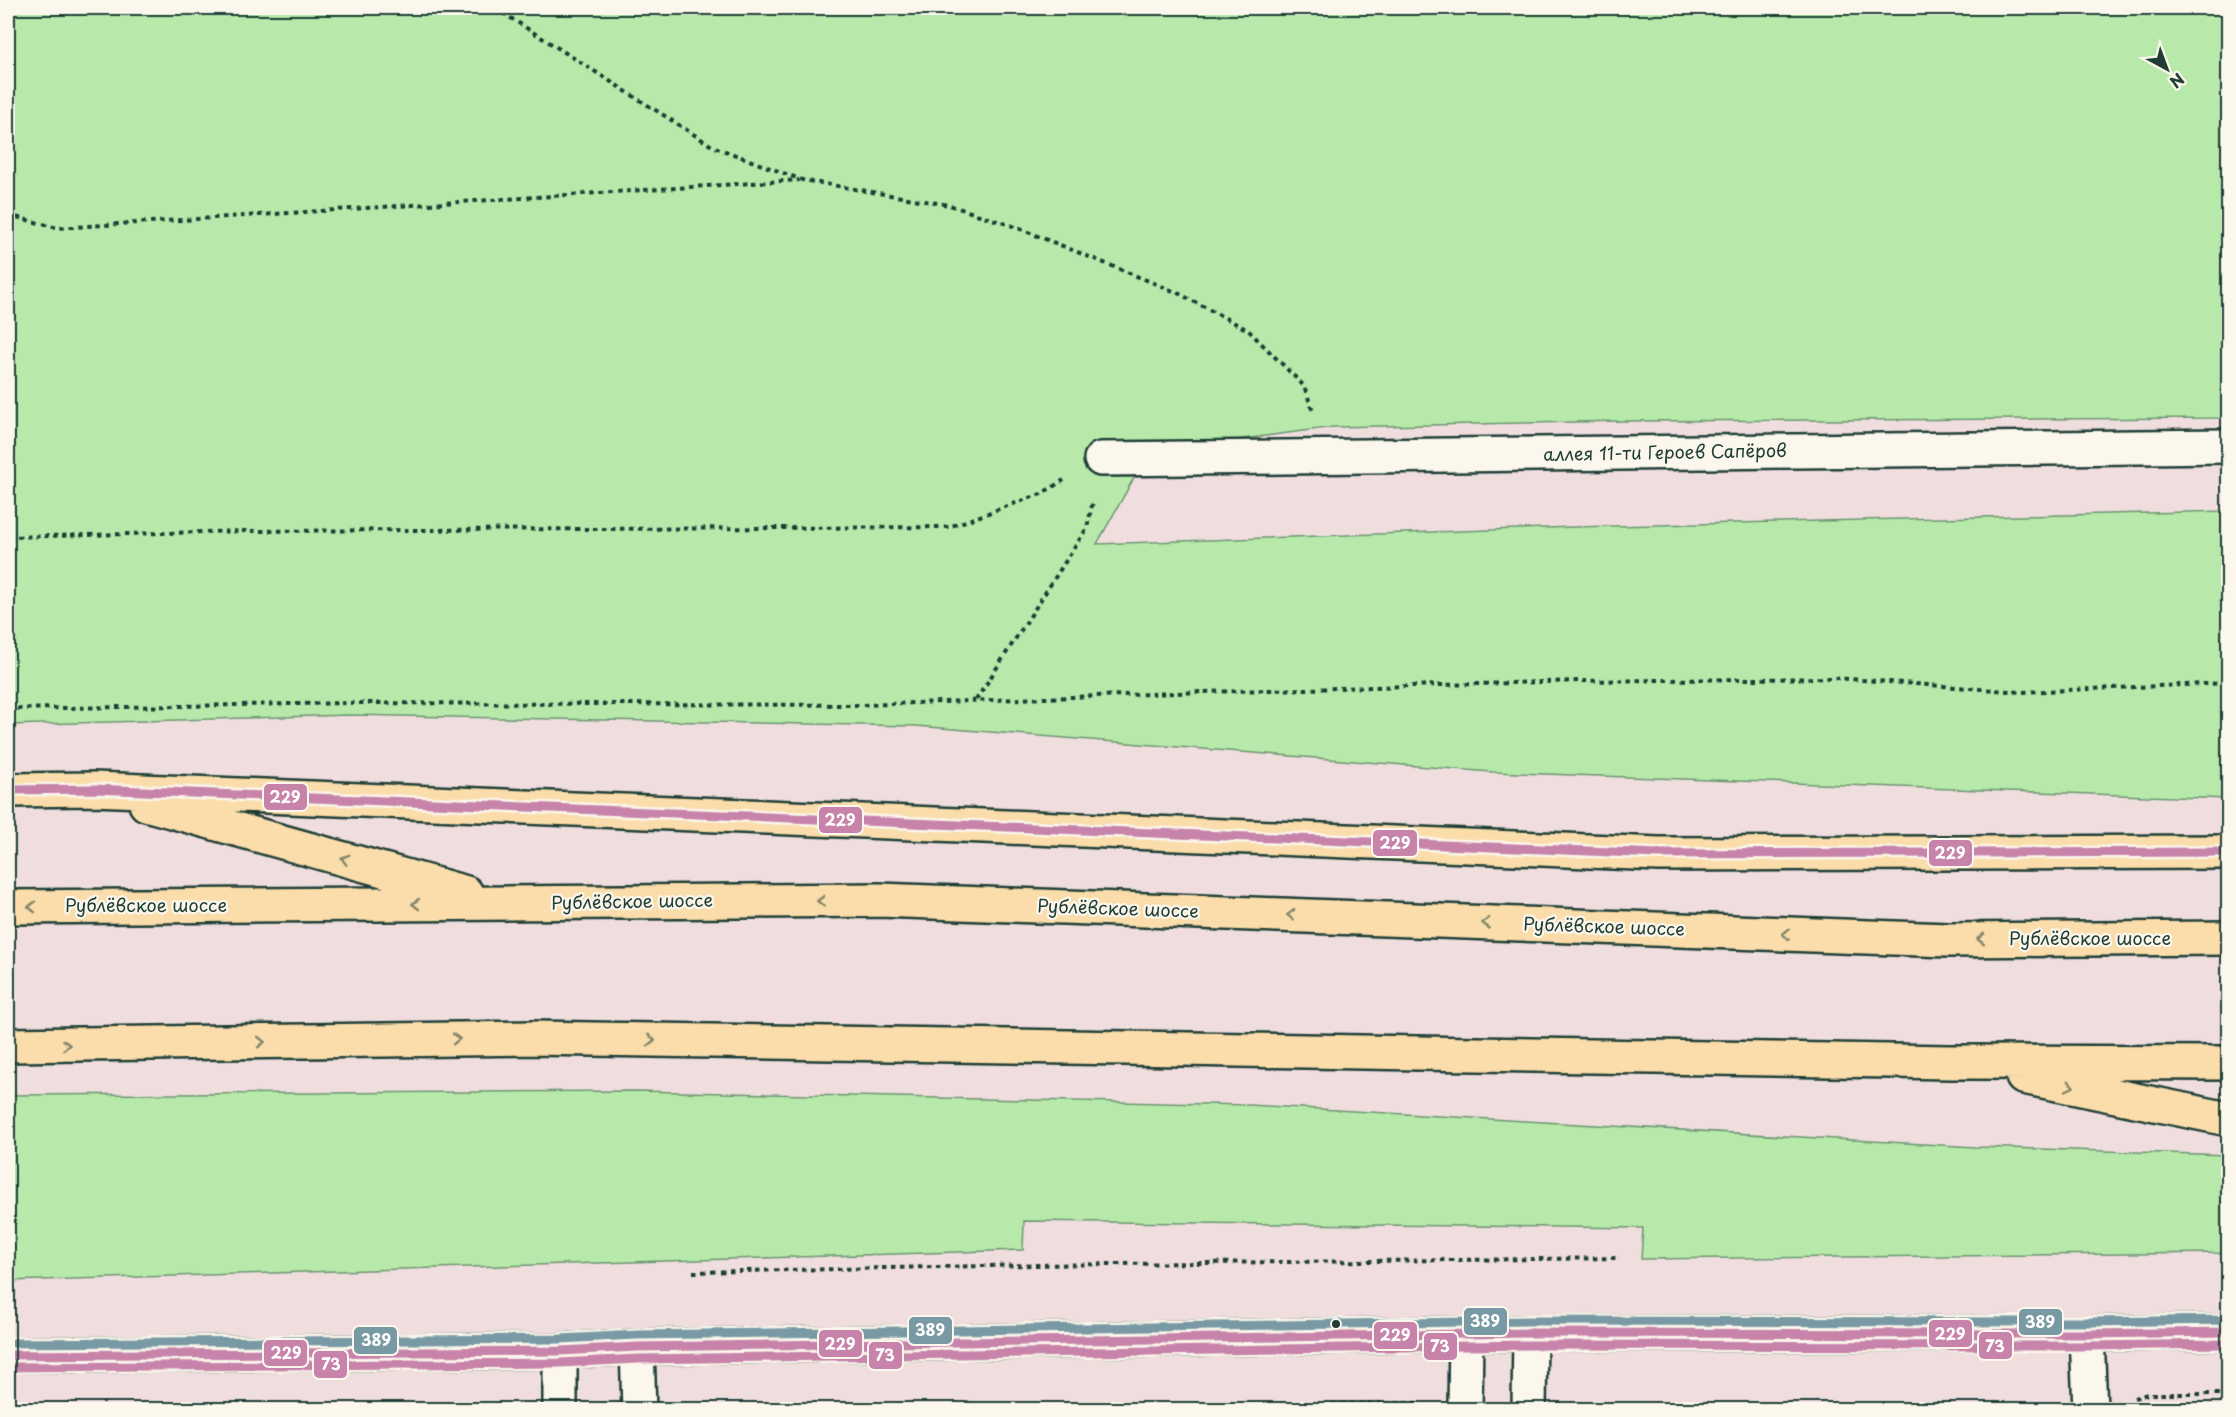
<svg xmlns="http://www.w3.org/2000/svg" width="2236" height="1417" font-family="'Playpen Sans',sans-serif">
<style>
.green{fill:#b7eaaa;stroke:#6b946f;stroke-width:1.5}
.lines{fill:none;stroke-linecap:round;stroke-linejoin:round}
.minor-casing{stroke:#1f3d34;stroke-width:38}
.major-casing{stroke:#1f3d34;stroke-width:38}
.path{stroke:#1f3d34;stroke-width:4;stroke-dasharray:4.5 4.5;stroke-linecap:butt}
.minor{stroke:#fbf7ec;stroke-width:33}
.major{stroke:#faddab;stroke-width:33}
.bus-1-casing{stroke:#fbf7ec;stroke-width:14}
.bus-2-casing{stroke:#fbf7ec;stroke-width:14}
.bus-3-casing{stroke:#fbf7ec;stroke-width:14}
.bus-1{stroke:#c783aa;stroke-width:9}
.bus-2{stroke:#c783aa;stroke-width:9}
.bus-3{stroke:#799aa4;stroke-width:9}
.oneway{stroke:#82856a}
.bus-dot{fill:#1f3d34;stroke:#fbf7ec;stroke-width:2}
.labels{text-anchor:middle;stroke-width:4.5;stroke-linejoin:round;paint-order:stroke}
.street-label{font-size:18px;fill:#1f3d34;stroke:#fbf7ec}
.line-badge{stroke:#fbf7ec;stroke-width:2}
.badge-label{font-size:16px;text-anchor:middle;font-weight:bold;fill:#fff}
</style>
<rect width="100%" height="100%" fill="#f0dedf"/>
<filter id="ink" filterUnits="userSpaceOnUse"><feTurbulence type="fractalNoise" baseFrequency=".0167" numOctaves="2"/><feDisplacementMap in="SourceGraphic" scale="12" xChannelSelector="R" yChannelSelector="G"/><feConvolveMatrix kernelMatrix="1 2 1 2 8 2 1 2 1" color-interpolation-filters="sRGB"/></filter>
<g filter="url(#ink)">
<!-- green -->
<path class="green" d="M8,8H2228V418L1621,421L1334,427L1149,451L1097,544L1575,527L2228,511V799L1492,772L916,726L349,715L8,725Z
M637,1091L1249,1105L1975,1147L2228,1155V1253L1641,1259L1643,1228L1024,1221L1023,1250L8,1281V1095Z"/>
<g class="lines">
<defs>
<path id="minor" d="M1101,459L2228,446
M2087,1334L2090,1410
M637,1347L639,1410
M560,1410V1351
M1465,1410L1466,1334
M1529,1410L1530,1333"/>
<path id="major" d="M8,790L94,789L1659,854L2228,852
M146,804L466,893
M8,907L879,900L1948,940L2228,938
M8,1045L533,1038L1951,1062L2228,1063
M2023,1077L2228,1119
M8,1355L560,1351L637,1347L1530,1333L2087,1334L2228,1332"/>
</defs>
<!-- minor casing -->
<use href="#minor" class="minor-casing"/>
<!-- major casing -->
<use href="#major" class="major-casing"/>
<!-- path -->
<path class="path" d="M495,8L712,146L802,180L949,205L1013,226L1176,292L1248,330L1304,386L1314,414
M8,215L58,228L799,180
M8,537L244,531L949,527L1041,494L1064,480
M976,700L1087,528L1093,501
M8,709L351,703L863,705L1202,692L1579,681L1836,678L2022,692L2228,683
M693,1272L1033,1265L1620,1258
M2134,1398L2148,1394H2228
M936,1410L1421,1403"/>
<!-- minor -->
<use href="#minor" class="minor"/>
<!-- major -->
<use href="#major" class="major"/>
<defs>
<path id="bus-1" d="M8,790L94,789L1659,854L2228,852
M8,1355L560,1351L637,1347L1530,1333L2087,1334L2228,1332"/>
<path id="bus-2" d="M8,1367L560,1363L637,1359L1530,1345L2087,1346L2228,1344"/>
<path id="bus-3" d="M8,1343L560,1339L637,1335L1530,1321L2087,1322L2228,1320"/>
</defs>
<!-- bus-1 casing -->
<use href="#bus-1" class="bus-1-casing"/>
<!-- bus-2 casing -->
<use href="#bus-2" class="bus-2-casing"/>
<!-- bus-3 casing -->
<use href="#bus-3" class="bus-3-casing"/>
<!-- bus-1 -->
<use href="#bus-1" class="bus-1"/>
<!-- bus-2 -->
<use href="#bus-2" class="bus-2"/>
<!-- bus-3 -->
<use href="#bus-3" class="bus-3"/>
</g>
<!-- one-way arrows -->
<defs><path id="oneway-chevron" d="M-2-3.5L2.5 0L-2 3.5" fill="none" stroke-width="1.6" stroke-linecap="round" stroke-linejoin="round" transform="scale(1.5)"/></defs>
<g class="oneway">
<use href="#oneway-chevron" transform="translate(345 859) rotate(-164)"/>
<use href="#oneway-chevron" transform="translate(821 901) rotate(180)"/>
<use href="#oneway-chevron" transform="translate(416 904) rotate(180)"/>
<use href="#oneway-chevron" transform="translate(32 907) rotate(180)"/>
<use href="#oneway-chevron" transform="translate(1291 915) rotate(-178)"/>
<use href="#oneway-chevron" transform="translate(1486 923) rotate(-178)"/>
<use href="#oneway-chevron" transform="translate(1786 934) rotate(-178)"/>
<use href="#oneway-chevron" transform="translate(1981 939) rotate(180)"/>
<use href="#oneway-chevron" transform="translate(456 1039) rotate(-1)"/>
<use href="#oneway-chevron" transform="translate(651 1040) rotate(1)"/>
<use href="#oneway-chevron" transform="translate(261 1042) rotate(-1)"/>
<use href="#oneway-chevron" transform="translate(66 1045) rotate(-1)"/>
<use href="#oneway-chevron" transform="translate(2070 1086) rotate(12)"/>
</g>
</g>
<!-- markers -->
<circle class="bus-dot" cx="1336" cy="1324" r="5"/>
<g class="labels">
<!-- street labels -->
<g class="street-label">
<text transform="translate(1665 453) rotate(-1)" y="6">аллея 11-ти Героев Сапёров</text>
<text transform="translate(632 902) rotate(-1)" y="6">Рублёвское шоссе</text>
<text x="146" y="912">Рублёвское шоссе</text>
<text transform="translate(1118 909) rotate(2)" y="6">Рублёвское шоссе</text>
<text transform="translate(1604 927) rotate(2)" y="6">Рублёвское шоссе</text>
<text x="2090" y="945">Рублёвское шоссе</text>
</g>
</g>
<g class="line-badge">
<rect x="263" y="783" width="45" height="28" rx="6" fill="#c783aa"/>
<rect x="818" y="806" width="45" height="28" rx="6" fill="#c783aa"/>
<rect x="1372" y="829" width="46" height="28" rx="6" fill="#c783aa"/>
<rect x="1928" y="839" width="45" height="28" rx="6" fill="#c783aa"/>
<rect x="1463" y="1307" width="45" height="29" rx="6" fill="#799aa4"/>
<rect x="2018" y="1308" width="45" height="28" rx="6" fill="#799aa4"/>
<rect x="908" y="1316" width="45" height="29" rx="6" fill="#799aa4"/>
<rect x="1928" y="1319" width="45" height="29" rx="6" fill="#c783aa"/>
<rect x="1373" y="1321" width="45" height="29" rx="6" fill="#c783aa"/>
<rect x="353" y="1326" width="45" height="29" rx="6" fill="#799aa4"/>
<rect x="818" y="1329" width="45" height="29" rx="6" fill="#c783aa"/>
<rect x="1978" y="1331" width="35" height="29" rx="6" fill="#c783aa"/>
<rect x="1423" y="1332" width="35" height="29" rx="6" fill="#c783aa"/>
<rect x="263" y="1339" width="45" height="28" rx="6" fill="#c783aa"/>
<rect x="868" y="1341" width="35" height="29" rx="6" fill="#c783aa"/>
<rect x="313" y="1350" width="35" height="29" rx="6" fill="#c783aa"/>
</g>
<g class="badge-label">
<text x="285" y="803">229</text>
<text x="840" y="826">229</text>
<text x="1395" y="849">229</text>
<text x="1950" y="859">229</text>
<text x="1485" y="1327">389</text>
<text x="2040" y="1328">389</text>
<text x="930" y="1336">389</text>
<text x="1950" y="1340">229</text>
<text x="1395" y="1341">229</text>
<text x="376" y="1346">389</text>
<text x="840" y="1350">229</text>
<text x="1995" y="1352">73</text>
<text x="1440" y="1352">73</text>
<text x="286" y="1359">229</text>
<text x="885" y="1361">73</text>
<text x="331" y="1370">73</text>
</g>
<!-- margin -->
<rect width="2236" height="1417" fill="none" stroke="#fbf7ec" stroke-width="30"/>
<rect x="15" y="15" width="2206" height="1387" fill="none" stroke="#1f3d34" stroke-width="2" filter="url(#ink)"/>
<!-- north arrow -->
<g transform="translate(2167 69) rotate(139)" stroke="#fbf7ec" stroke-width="4.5" paint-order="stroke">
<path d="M0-4.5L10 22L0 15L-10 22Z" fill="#1f3d34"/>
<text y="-9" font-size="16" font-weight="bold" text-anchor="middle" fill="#1f3d34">N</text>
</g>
</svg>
